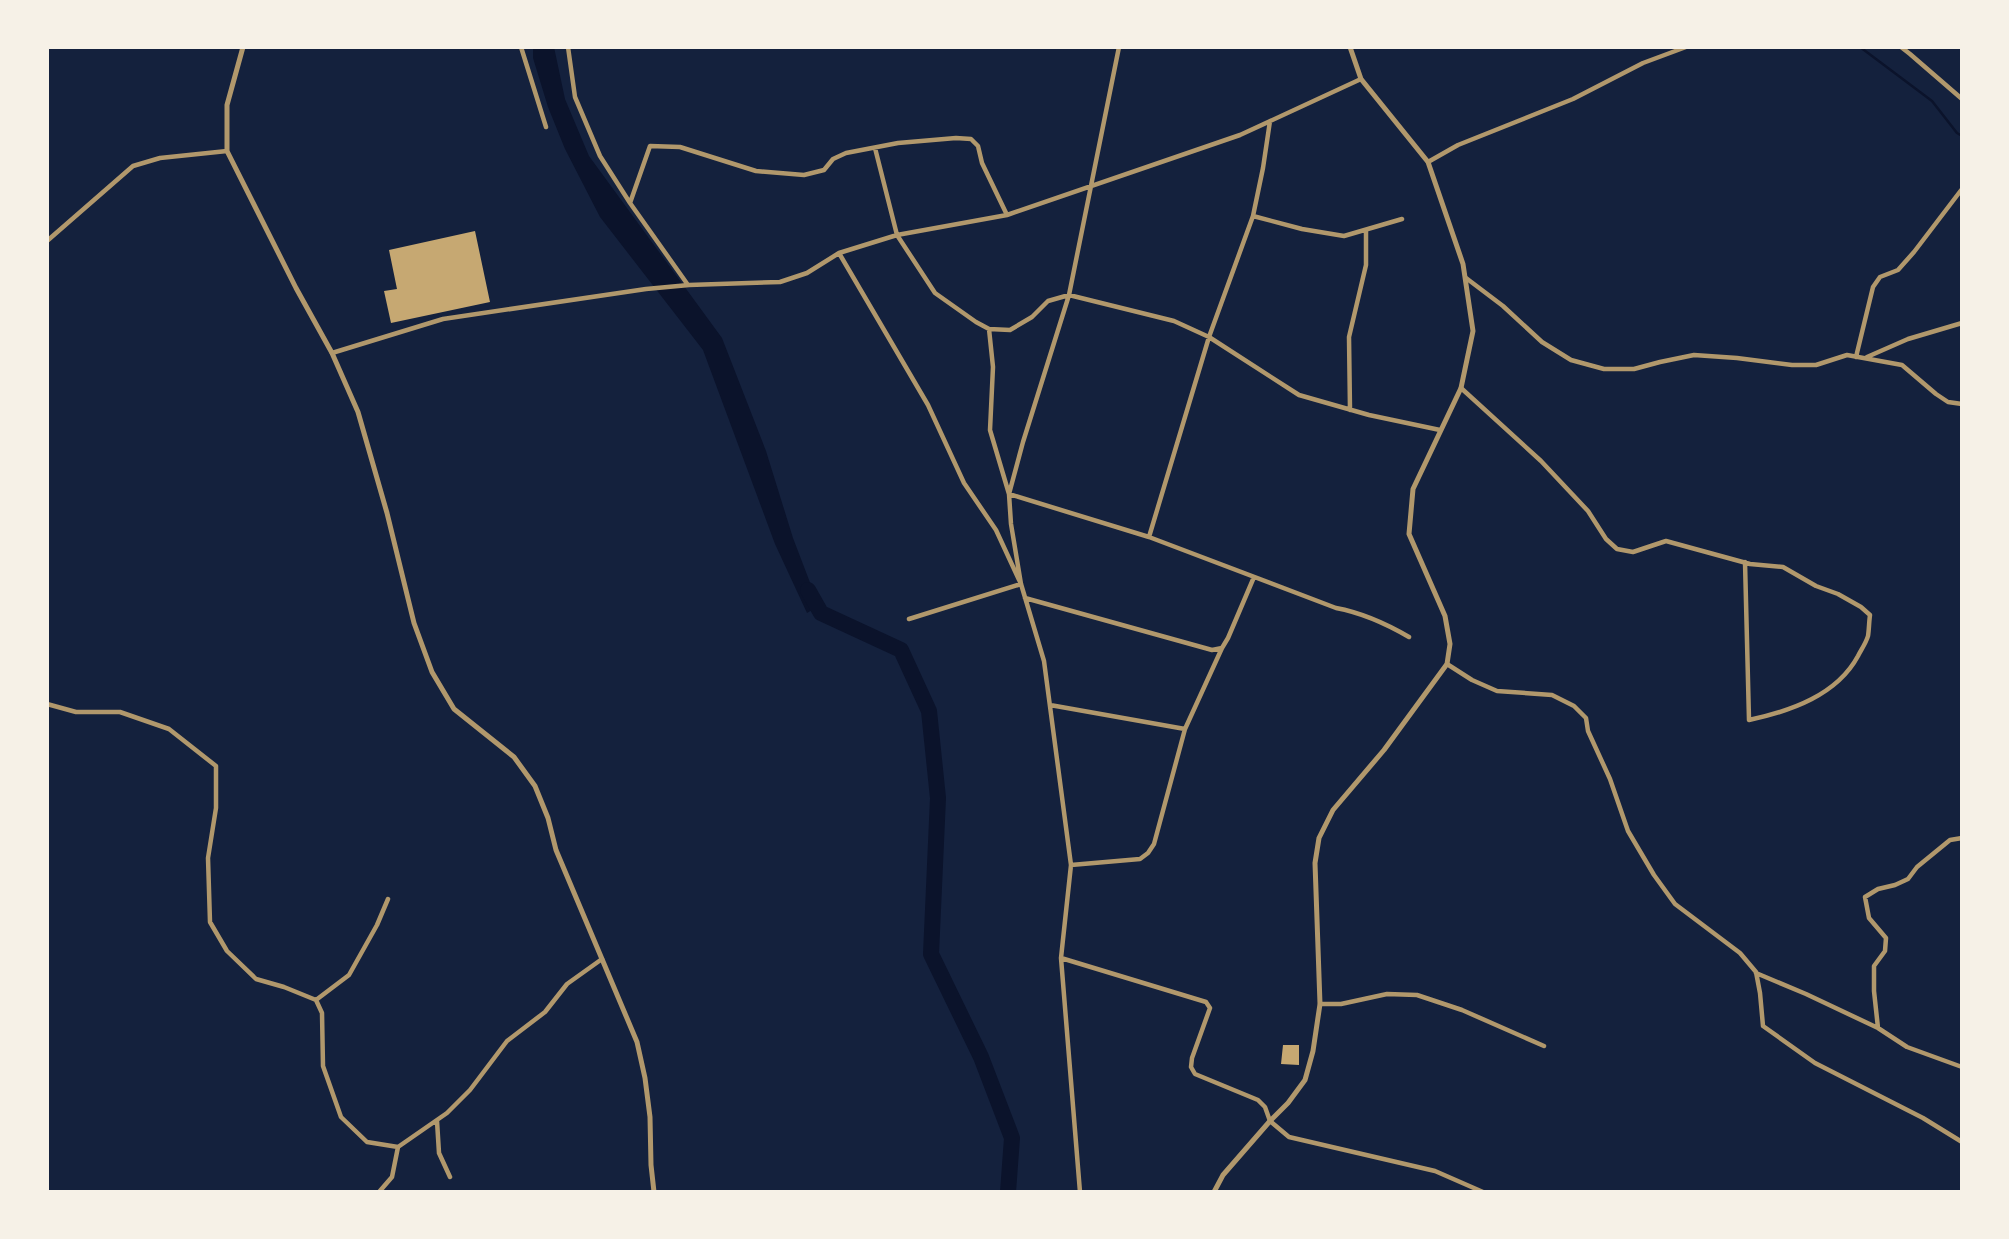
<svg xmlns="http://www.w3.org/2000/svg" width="2009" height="1239" font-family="'PT Sans Narrow',sans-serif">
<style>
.water{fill:#0b132b}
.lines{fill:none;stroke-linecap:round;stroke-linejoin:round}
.stream{stroke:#0b132b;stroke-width:2.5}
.river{stroke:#0b132b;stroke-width:16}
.building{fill:#c6a872}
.minor{stroke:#b1986c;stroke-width:4.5}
.tertiary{stroke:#b1986c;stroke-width:5}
</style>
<rect width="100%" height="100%" fill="#14213d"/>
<!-- water -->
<path class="water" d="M533,47H554L565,99L589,156L722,338L766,451L793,538L819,606L807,613L775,544L703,350L600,217L565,149L548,107L533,58Z"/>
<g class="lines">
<!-- stream -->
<path class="stream" d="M1860,47L1932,101L1957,133L1962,136"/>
<!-- river -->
<path class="river" d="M808,590L821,613L901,650L929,711L938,798L931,954L981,1057L1012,1138L1008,1192"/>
</g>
<!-- building -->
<path class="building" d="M475,231L490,302L391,323L384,291L397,289L389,250Z
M1283,1045H1299V1065L1281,1064Z"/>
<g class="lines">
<!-- minor -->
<path class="minor" d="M521,47L546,127
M568,47L575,97L600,156L630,203L688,285
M1119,47L1069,295L1023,442L1009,494L1149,537L1336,608C1363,613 1385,623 1409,637
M1901,47L1910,54L1962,99
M875,148L897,235L1007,215L1240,135L1361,79
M1428,162L1458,145L1573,99L1643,63L1686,47
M630,203L650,146L680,147L756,171L804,175L824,170L833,159L846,153L898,143L956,138L971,139L978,146L982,163L1007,215
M1253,216L1302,229L1344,236L1402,219
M47,241L133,166L160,158L227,151
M839,253L928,405L964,483L996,530L1021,584L909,619
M1466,278L1503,306L1542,342L1571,360L1604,369H1634L1660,362L1694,355L1737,358L1792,365H1816L1847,355L1902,365L1936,394L1948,402L1962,404
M989,329L993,367L990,430L1009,494L1011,524L1021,584L1044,661L1071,865L1061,958L1080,1192
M332,353L443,319L646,289L689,285L780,282L807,273L839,253L897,235L935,293L976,322L989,329L1010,330L1032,317L1048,301L1069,295L1174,321L1209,337L1299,395L1369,415L1440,430
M1856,357L1873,287L1880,277L1898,270L1914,252L1962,189
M1867,357L1908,339L1962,323
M1461,388L1541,461L1588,511L1606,539L1617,549L1633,552L1666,541L1750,564L1783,567L1816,586L1838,594L1861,607L1870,615C1869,622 1869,630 1868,636C1866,643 1861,650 1858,656C1837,695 1791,711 1749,720L1745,562
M1350,410L1349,337L1366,265V231
M1149,537L1209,337L1253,216L1263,168L1270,121
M1025,598L1212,650L1222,648L1228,638L1254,577
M1447,664L1472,680L1497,691L1552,695L1574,706L1586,718L1588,731L1610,779L1628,831L1654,875L1675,904L1740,953L1756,972L1760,993L1763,1026L1815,1063L1923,1118L1962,1142
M47,704L76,712H120L169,729L216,766V808L208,858L210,922L227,951L256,979L284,987L316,1000L322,1013L323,1066L341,1117L367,1142L398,1147
M1050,705L1185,729L1222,648
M1071,865L1140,859L1148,853L1154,844L1185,729
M1061,958L1206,1002L1210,1008L1192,1058L1191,1067L1195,1074L1258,1100L1265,1107L1270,1121L1289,1137L1435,1171L1483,1192
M1756,973L1806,994L1878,1028L1907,1047L1962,1067
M316,1000L349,975L377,925L388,899
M1320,1004H1341L1387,994L1417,995L1462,1010L1544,1046
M1878,1028L1874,991V966L1885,951L1886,938L1869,918L1865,897L1878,889L1895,885L1908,879L1917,867L1950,840L1962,838
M437,1121L439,1153L450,1177
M379,1192L392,1177L398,1147L447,1113L470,1090L507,1041L545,1012L567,984L602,959"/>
<!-- tertiary -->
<path class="tertiary" d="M243,47L227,105V151L296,288L332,353L358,412L387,513L414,623L432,672L454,709L514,757L535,786L548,818L556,850L637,1042L645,1078L650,1117L651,1165L654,1192
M1214,1192L1223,1175L1270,1121L1288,1103L1305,1080L1313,1051L1320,1004L1315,863L1319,838L1333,810L1384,750L1447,664L1450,644L1445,616L1409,534L1413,489L1461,388L1473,331L1463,264L1428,162L1361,79L1350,47"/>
</g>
<!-- border -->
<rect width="2009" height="1239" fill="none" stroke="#f6f1e7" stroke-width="98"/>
</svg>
